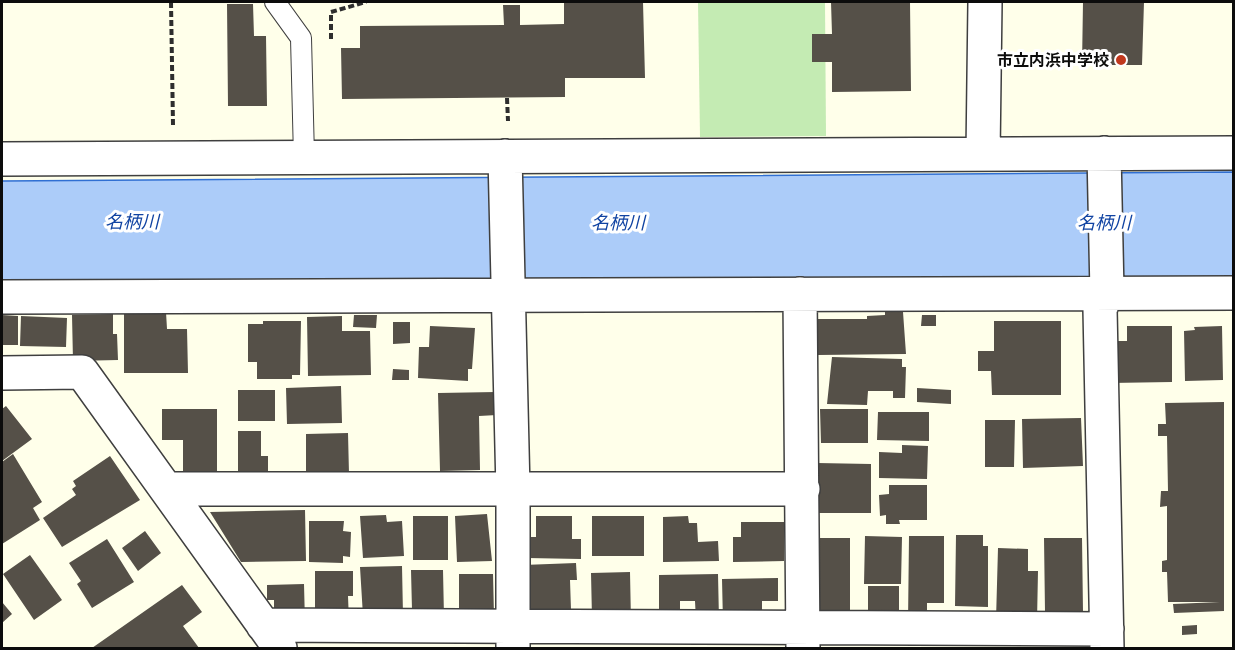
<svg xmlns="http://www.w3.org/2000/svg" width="1235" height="650" font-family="'Roboto Serif','Noto Sans JP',serif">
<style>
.green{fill:#c4ebb3}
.water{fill:#acccf9;stroke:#306fd3;stroke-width:1.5}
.building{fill:#555048}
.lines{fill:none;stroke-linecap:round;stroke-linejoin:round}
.lane-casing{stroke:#3f3f3f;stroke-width:22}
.street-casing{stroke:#3f3f3f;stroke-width:36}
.path{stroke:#2e2e2e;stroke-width:4;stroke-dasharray:6 3;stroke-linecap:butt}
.lane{stroke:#fff;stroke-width:20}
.street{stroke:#fff;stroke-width:33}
.poi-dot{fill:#c1391e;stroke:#fff;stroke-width:2}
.labels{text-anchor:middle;stroke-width:6;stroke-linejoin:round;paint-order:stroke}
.poi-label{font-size:16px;font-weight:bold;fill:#0c0c0c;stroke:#fff;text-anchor:end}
.water-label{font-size:18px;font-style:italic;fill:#1043a2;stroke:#fff}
</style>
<rect width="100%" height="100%" fill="#ffffea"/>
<!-- green -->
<path class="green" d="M698,2H825L826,136L700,137Z"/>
<!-- water -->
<path class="water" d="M1233,172V281L2,289V181Z"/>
<!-- building -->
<path class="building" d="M564,2H643L645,78H565V97L342,99L341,48H360V26L504,25L503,5H520V25L564,24Z
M831,2H910L911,91L832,92V62H812V34H832Z
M1083,2H1144L1142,65H1082Z
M227,4H253L254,36H266L267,106H228Z
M166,312L167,329H187L188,373H124V313Z
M885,312H903L906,354L818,355V319H867V316L885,315Z
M113,314V334H117L118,360L73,361L72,315Z
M2,315L18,316V345H2Z
M354,315H377L376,328L353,327Z
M922,315H936V326H921Z
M21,316L67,318L66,347L20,346Z
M342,316V331H370L371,375L308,376L307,317Z
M263,321H301L300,375H292V379H257V362H248V324H263Z
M994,321H1061V395H992L991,371H978V351H994Z
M393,322H410V343L393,344Z
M430,326L475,328L472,369H468V381L418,378L419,347H429Z
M1127,326H1172V382L1110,383V341H1127Z
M1222,326L1223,380L1185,381L1184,331L1195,330L1194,327Z
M832,357L902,359V367H906L905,398H893V391H868L867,405L827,404Z
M393,369L409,370V380H392Z
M341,386L342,423L287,424L286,388Z
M917,388L951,390V404L917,402Z
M238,390H275V421H238Z
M496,392L497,415L479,416L480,470L440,471L438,393Z
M1224,402V611L1174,613L1173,604L1220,602H1168L1167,572H1162V561L1167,560V506L1160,507L1161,491H1168L1167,436H1158V424H1166L1165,403Z
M6,406L32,439L2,461V409Z
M162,409H217V473H183V440H162Z
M820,409H868V443H821Z
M878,412H929V441L877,440Z
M1081,418L1083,466L1023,468L1022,419Z
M985,420H1015L1014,467H985Z
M238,431H261V456H268V480L238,479Z
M348,433L349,474H306V434Z
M902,445L928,446L927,479L879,478V452L902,453Z
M13,454L42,502L33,508L40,520L2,544V462Z
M110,456L140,500L62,547L43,518L76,495L72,489L76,486L73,481Z
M817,463L871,464V513H817Z
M889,485H927V520H899L900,524H886V515L880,516L879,495L889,494Z
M305,510L306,561L241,562L210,512Z
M487,514L492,561L457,562L455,516Z
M386,515L387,522L402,521L404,556L363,558L360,516Z
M413,516H448V560H413Z
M536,516H572V539H581V559L527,558L528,537H536Z
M592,516H644V556H592Z
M688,516L689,523H697L698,542L718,541L719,561L663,562V517Z
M309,521H344L343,531L351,532L350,557L343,556V563L309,562Z
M741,522H784V561L733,562V537H741Z
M145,531L161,553L138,571L122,548Z
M956,535H983V546H988V607L955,606Z
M865,536L902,537L901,584H864Z
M909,536H944V603H927V623H908Z
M813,538H850V620H814Z
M1044,538H1082L1083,612H1045Z
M107,539L134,582L92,608L77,584L81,581L69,563Z
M998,548L1028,549V571H1038L1037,621L996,620Z
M30,555L62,600L34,620L3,574Z
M576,563L577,580H570L571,610L524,611L523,565Z
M402,566L403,615L363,616L360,567Z
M411,570H443L444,617L412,610Z
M315,571H353V596H348L349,622L315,618Z
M630,572L631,622L592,618L591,573Z
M459,574H493L494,616H467L466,608H459Z
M718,574L719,620L696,621L695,601H680V621L659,622V575Z
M778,578V601H762V621L723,623L722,579Z
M304,584L305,623L274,614V600H267V585Z
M182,585L202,612L183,626L199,648H92Z
M868,586H899V625L868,624Z
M2,602L12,614L2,623Z
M1197,625V634L1182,635V626Z"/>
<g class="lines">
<defs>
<path id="lane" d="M275,2L301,38L304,157"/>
<path id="street" d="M1104,153L1107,293L1100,309L1107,648
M983,154L985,2
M505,156L513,490V648
M2,159L1234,153
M800,294L803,648
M2,297L1234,293
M2,373L82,372L280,648
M167,489H803
M263,625L1107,629"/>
</defs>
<!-- lane casing -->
<use href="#lane" class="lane-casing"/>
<!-- street casing -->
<use href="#street" class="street-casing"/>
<!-- path -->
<path class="path" d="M171,2L173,125
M331,39V12L366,2
M507,98L508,121"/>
<!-- lane -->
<use href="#lane" class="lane"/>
<!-- street -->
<use href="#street" class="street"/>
</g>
<!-- markers -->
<circle class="poi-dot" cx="1121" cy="60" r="6"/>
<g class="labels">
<!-- poi labels -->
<g class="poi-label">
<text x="1109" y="66">市立内浜中学校</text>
</g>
<!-- water labels -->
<g class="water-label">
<text x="132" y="228">名柄川</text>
<text x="618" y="229">名柄川</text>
<text x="1104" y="229">名柄川</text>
</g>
</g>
<!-- border -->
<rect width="1235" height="650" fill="none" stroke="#0c0c0c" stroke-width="6"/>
</svg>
